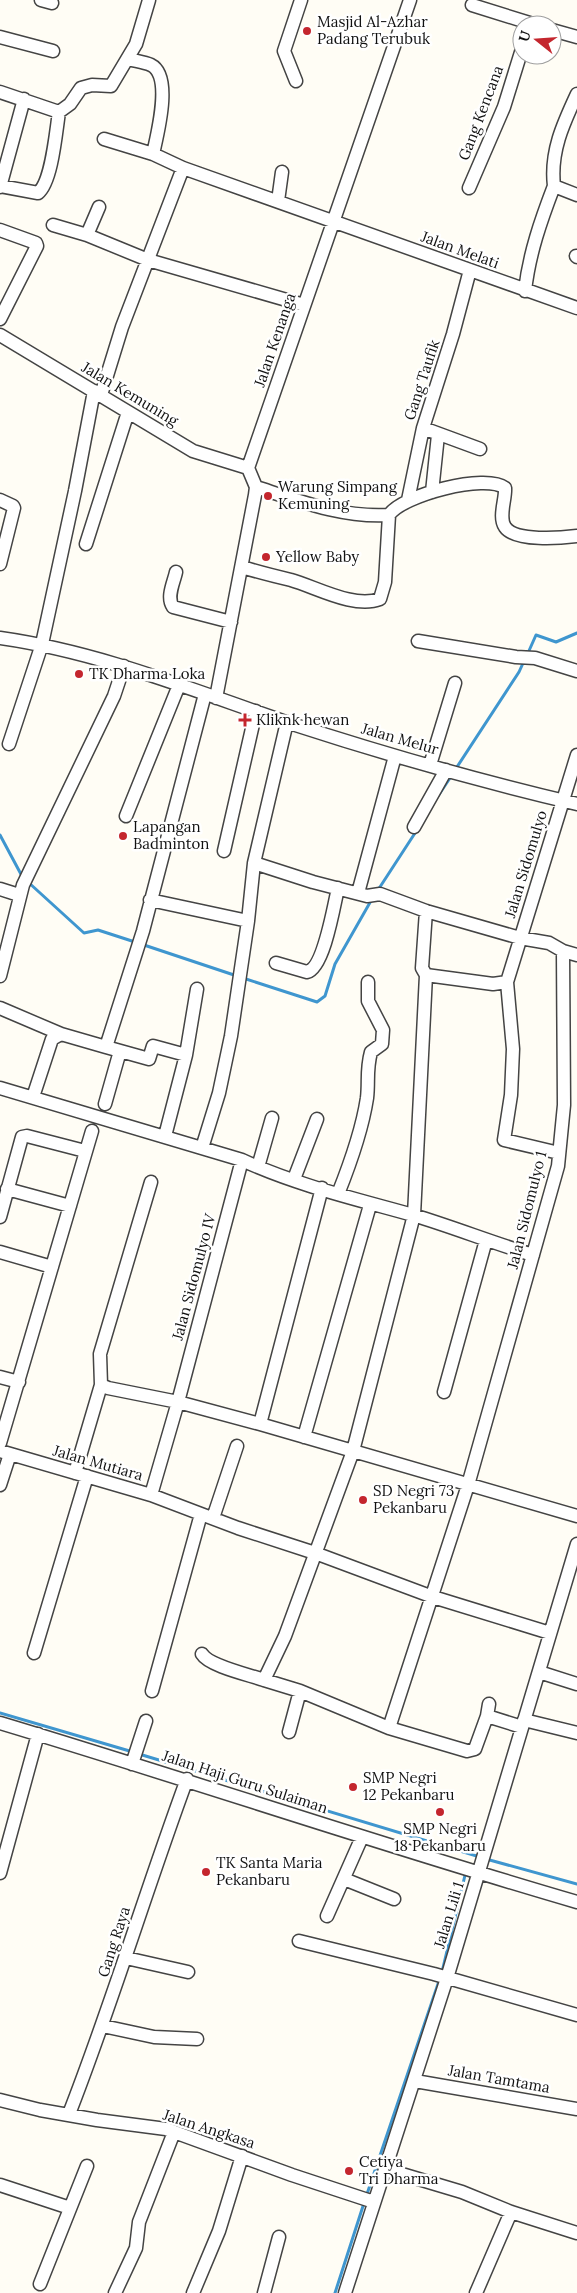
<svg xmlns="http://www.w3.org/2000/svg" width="577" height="2293" font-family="Lora,serif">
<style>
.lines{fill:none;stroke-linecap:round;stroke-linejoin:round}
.stream{stroke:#3f96cf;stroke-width:3}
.minor-casing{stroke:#444;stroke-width:15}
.minor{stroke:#fff;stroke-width:12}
.poi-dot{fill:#c4262e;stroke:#fff;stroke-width:2}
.labels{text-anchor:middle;stroke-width:5;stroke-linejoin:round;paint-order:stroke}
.poi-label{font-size:15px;fill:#111;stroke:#fff;text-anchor:start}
.street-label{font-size:15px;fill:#111;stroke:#fff}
</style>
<rect width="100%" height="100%" fill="#fffdf5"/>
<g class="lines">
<!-- stream -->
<path class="stream" d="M528,653L536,635L556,642L577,633
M455,770L519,672L524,661
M436,799L452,775
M0,835L23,878
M28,882L84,933L98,930L135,942
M378,890L417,830
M141,944L237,976
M243,978L317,1002L325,996L335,964L372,899
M0,1713L133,1752
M139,1754L480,1857
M486,1859L577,1884
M442,1972L466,1871
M366,2197L440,1978
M335,2293L364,2203"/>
<defs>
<path id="minor" d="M41,0L52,3
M472,5L536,25
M552,30L577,37
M0,37L53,51
M128,59C135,61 144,62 151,65C173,76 157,135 153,154L183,168L577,308
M296,81L284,51L301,0
M0,92L59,112
M577,94C563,124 550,152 554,186L577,195
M104,139L153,154
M0,186L38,193C52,182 56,131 59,112L70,104L81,88L92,85L111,86L136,44L149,0
M0,187L24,99
M469,188L504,107L522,49
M278,201L282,172
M99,207L87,235L148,260L304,305
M53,225L87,235
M0,230L36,243L37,246L0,319
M576,256L577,257
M525,291C529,254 541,220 554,186
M0,335L193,451L248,468
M101,395L122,327L183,168
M423,428L480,449
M256,487C299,501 343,518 389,515C402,495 486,473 505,488C506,499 498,517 505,527C515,542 561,538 577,536
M432,492L438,435
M0,500L13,506L14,508L0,564
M408,500L423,428L453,334L470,270
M86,544L128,412
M242,567C258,572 274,576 291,580C316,587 354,609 380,599L385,582L389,515
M176,572C174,582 166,597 173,607L231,622
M0,638C99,652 192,690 286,722C381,753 479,781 577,804
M418,641L516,657L535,658L577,671
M216,698L255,495L256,487L248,468L410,0
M9,744L42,644L75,491L94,391
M430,765L455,683
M126,816L179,685
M414,827L446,770
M224,851L256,711
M254,863L313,882L367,896L380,894L426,911L520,938L549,943L563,951L564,1105L558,1166L468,1485L389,1728L300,1691L264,1680L285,1636L353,1451L414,1215L426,975L493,984L507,982L577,755
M0,889L19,895
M358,893L395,756
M150,900L248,921
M426,911L422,968L426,975
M563,951L577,955
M276,963L307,972C324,968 334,905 338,888
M0,976L23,885L114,696L124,666
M507,982L513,1049L511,1095L504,1140L559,1153
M0,1008L61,1034
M106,1047L149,1059L153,1046L186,1055L197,989
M0,1088L242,1160C296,1185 356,1199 413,1215C453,1227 493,1243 533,1255
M33,1097L52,1039L61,1034L106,1047L143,931L205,694
M105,1104L120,1051
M165,1136L186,1055
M202,1148L219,1093L231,1036L248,921L254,863L287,722
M258,1167L272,1118
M294,1179L317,1119
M151,1182L100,1354L101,1385L108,1388L178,1402L260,1424L577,1516
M7,1189L70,1206
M338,1194C350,1164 362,1131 367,1098C369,1082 366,1070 371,1052L382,1044L383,1030L368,1001V982
M0,1217L22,1137L27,1136L85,1151
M0,1252L52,1267
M0,1377L19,1382
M444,1392L486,1240
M260,1424L322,1188
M304,1437L370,1205
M0,1443L92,1131
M0,1451L151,1495L178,1402L242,1160
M75,1473L101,1385
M0,1485L10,1454
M151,1495L238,1528L315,1553L433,1597L550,1633
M213,1518L237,1446
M34,1653L87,1476
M202,1654C209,1666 250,1675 264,1680
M539,1672L577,1684
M152,1691L201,1514
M487,1716L522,1727
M524,1720L577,1733
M0,1723C193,1781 384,1846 577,1902
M389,1728L467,1751L475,1749L487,1716L489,1704
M289,1732L300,1691
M132,1764L146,1721
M0,1873L38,1734
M344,1879L394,1899
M327,1916L362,1837
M299,1941L434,1974L577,2015
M126,1958L188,1972
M103,2026L154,2037L197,2039
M415,2081L577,2109
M0,2100L40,2110L97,2120L166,2129L292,2175L374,2202
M69,2114C112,2004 146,1890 187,1779
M385,2169L462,2192L511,2212L577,2233
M0,2185L70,2208
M40,2284L87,2166
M115,2293L136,2248L139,2222L174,2132
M193,2293L219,2231L242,2156
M264,2293L279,2237
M345,2293L447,1978L577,1544
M476,2293L511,2212"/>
</defs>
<!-- minor casing -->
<use href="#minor" class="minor-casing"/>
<!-- minor -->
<use href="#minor" class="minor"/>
</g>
<!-- markers -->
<g class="poi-dot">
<circle cx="307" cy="31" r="5"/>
<circle cx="268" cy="496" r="5"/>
<circle cx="266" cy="557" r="5"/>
<circle cx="79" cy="674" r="5"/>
<path d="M242.5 712.5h5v5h5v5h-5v5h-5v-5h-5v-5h5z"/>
<circle cx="123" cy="836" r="5"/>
<circle cx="363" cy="1500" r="5"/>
<circle cx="353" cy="1787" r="5"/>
<circle cx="440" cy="1812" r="5"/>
<circle cx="206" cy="1872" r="5"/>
<circle cx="349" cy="2171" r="5"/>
</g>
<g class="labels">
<!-- poi labels -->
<g class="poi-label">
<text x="317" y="27">Masjid Al-Azhar<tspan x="317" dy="17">Padang Terubuk</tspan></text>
<text x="278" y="492">Warung Simpang<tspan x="278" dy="17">Kemuning</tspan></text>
<text x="276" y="562">Yellow Baby</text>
<text x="89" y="679">TK Dharma Loka</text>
<text x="256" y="725">Kliknk hewan</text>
<text x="133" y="832">Lapangan<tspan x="133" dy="17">Badminton</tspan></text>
<text x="373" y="1496">SD Negri 73<tspan x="373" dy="17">Pekanbaru</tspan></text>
<text x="363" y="1783">SMP Negri<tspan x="363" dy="17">12 Pekanbaru</tspan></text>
<text x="440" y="1834" text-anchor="middle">SMP Negri<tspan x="440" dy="17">18 Pekanbaru</tspan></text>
<text x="216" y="1868">TK Santa Maria<tspan x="216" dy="17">Pekanbaru</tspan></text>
<text x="359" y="2167">Cetiya<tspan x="359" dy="17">Tri Dharma</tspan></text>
</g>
<!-- street labels -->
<g class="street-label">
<text transform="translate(481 113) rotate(-69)" y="5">Gang Kencana</text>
<text transform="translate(460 250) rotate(20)" y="5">Jalan Melati</text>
<text transform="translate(275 340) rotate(-71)" y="5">Jalan Kenanga</text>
<text transform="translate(422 380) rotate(-72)" y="5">Gang Taufik</text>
<text transform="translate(130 394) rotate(31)" y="5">Jalan Kemuning</text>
<text transform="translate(400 739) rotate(16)" y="5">Jalan Melur</text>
<text transform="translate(526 864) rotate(-73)" y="5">Jalan Sidomulyo</text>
<text transform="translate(527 1210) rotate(-76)" y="5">Jalan Sidomulyo 1</text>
<text transform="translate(194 1277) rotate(-75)" y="5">Jalan Sidomulyo IV</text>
<text transform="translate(98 1463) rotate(16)" y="5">Jalan Mutiara</text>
<text transform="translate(245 1782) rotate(18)" y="5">Jalan Haji Guru Sulaiman</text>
<text transform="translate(449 1915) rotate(-73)" y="5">Jalan Lili 1</text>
<text transform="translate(114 1942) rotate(-72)" y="5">Gang Raya</text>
<text transform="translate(499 2079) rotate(10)" y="5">Jalan Tamtama</text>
<text transform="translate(209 2129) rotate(18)" y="5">Jalan Angkasa</text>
</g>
</g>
<!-- north arrow -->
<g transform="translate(537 40) rotate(287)"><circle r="24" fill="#ffffff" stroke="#a0a0a0"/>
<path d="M0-4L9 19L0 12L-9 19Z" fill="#c4262e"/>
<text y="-8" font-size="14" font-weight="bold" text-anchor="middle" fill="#111111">U</text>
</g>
</svg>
